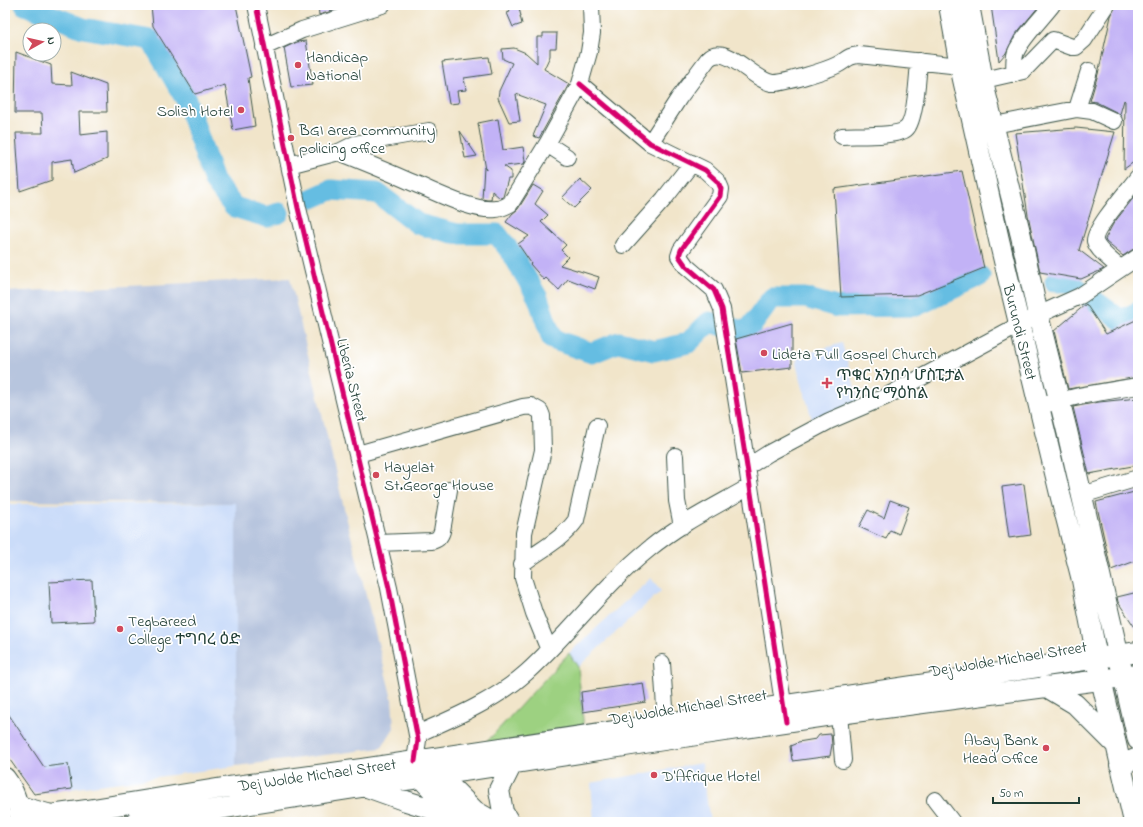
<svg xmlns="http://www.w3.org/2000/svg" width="1143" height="827" font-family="'Indie Flower','Noto Sans Ethiopic',sans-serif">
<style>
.built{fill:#cadcf9}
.industrial{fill:#b7c5de}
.green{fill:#9dd181;stroke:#5e875a}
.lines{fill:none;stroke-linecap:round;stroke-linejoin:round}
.river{stroke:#65bde2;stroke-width:21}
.building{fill:#c2b2f6}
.minor-casing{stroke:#3e564a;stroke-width:18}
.major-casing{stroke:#3e564a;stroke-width:22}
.minor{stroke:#fff;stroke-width:16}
.major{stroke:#fff;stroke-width:20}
.cycleway-casing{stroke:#fff;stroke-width:8}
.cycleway{stroke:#d6006c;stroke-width:5}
.poi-dot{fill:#d1495b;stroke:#fff;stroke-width:1.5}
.labels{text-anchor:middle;stroke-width:3.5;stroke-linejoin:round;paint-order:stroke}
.poi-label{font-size:16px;fill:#1f3d34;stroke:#fff;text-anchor:start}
.street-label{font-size:16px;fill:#1f3d34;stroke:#fff}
</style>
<rect width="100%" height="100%" fill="#fff"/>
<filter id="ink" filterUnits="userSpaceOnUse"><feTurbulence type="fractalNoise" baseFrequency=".025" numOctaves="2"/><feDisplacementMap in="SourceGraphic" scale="8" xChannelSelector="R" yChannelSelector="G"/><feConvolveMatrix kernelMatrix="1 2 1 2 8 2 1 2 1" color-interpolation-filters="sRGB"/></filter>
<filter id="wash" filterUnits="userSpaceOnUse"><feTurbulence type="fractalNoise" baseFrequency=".012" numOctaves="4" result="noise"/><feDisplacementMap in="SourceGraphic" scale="16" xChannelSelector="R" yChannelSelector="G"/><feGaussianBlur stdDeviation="0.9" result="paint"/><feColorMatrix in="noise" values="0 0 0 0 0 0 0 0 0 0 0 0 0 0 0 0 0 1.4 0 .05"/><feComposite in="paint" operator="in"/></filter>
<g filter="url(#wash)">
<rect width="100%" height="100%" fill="#f1e5ca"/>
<!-- built -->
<path class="built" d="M842,343L859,402L813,423L796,364L798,356Z
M236,503V766L34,794L5,753V504Z
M651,578L661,591L578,667L569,653Z
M701,763L702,764L710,822H594L591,783Z"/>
<!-- industrial -->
<path class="industrial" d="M290,278L343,504L392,699L394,728L381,748L236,766V503L5,501V292Z"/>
<!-- green -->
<path class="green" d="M569,653L578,667L584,730L482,747Z"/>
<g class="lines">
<!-- river -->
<path class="river" d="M25,5L83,28L151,40L186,100L214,181L234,207L267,217L279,213
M313,198L331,190L377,193L418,224L457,234H497L513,255L538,298L552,339L592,353L619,342L654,351L688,343L709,322L747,332L772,298H805L837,307L916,306L980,276
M1055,282H1069L1121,320L1138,312"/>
</g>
<g id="blocks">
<!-- building -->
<path class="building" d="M151,5H236L251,77L248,78L255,126L233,130L225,85L195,94L153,26Z
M318,5H331L332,11L319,15Z
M515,5H518L521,16H520L522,24L513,27L507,13L510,12L509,7Z
M991,5H1040L1015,35L1006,53L999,61Z
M1116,5H1138V159L1124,169L1125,101L1124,100L1120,114L1096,102L1090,101L1098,74L1111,16Z
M543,33H557L556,48H550V56L544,69L569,84L539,138L533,136L546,105L516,94L520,121L509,122L498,98L499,91L512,63L503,59L502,49L514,48L526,53L537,63V37H543Z
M306,41L313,85L291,87L284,48L297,42Z
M16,52L51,65L52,84L72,85L71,72L106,85L107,112H79L80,135L107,132V159L74,173L72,159L52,162V180L20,191L16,133H43L42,113H15Z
M489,57L492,74L464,78L466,90L457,91L459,103L449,104L442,62Z
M498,119L503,150L523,147L525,161L524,164L504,166L511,171V179H508L503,197L500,198L492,191L491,200H487L482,199L484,167L486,170L478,123Z
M1076,128L1115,132L1079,250L1104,269L1081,279L1040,272L1028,215L1015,133Z
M460,131L477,156L465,158Z
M962,171L984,268L917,295L841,297L834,189Z
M580,179L592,190L574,208L562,198Z
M533,185L543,191L535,204L548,215L541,222L566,245L561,250L568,257L560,265L599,277L595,289L568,279L559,290L546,278L544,280L530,264L531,263L518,244L529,236L506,222L512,214L518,209Z
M1138,192V246L1123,256L1106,242L1105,239L1113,224Z
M1086,304L1106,334L1138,319V377L1068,389L1054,331Z
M792,323V367L742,373L736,339Z
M1138,398V465L1089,474L1073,407L1099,402Z
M1024,484L1031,535L1009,538L1002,487Z
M1138,491V560L1111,570L1096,502Z
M890,500L909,507L899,534L890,530L886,539L859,527L868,510L884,518Z
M92,580L94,621L51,623L49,582Z
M1138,592V632L1118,602L1117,597Z
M643,683L646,702L583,712L581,692Z
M5,709L44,767L68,764L72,789L34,794L5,753Z
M831,734L832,745L830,756L793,761L791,746L796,744L798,742L816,739L819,735Z"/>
</g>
</g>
<g filter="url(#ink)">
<use href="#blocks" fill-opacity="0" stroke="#3e564a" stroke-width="1"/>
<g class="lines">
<defs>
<path id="minor" d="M256,5L298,208L389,588L418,740L415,761
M264,47L302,30L382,5
M1014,74C1015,67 1013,58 1016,52C1021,39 1043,17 1052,5
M984,80L1023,71L1053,40L1072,47H1076L1084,40L1107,5
M580,84L650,143L705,170L718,182L721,189L720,196L681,250L679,256L686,266L714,290L722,309L747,467L785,716
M1077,109L1089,71
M994,125L1077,109L1092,111L1114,121
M842,136C855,135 897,137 906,129C915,122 918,75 919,61
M650,143L679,98L708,59C724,41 753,80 772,83C783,84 827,70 837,65C847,60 847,56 859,55L960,66
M547,144L567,157
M339,152C364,162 387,171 411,182C434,191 472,212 496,209C501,209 506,206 510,204L547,144L580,84L589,52L592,33L591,5
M289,165L339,152L355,144L429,131
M623,245L664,199L692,163
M1120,268C1113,262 1097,250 1095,241C1093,230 1130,188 1138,177
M1047,404L1079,396L1138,386
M358,454L523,407L531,406L540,411L542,416L543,450L524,533L523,578L534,613L549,650
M675,456L677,501L682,526
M747,467L769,453L829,421L885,397L1038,315L1080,296L1138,257
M1082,495L1138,478
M378,543L431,541C437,540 440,538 442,531L449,490
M522,564C540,550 563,539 576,520L597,426
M662,663L665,707L669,733
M839,714L843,760
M417,734C456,717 496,700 527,672C570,633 604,585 649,549C679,524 716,506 749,487
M935,800L952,822"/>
<path id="major" d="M949,5L960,66L999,240L1061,498L1082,580L1101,679L1134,822
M969,5L985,91L1021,236L1038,315L1067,431L1138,740
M1045,686L1075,704L1115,744
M1120,765L1138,758
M435,767L439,775L475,811L494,822
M418,769L421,778L457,816
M5,778C15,791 19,806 20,822
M367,787L406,801L458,817L467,822
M19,806L51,815L87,810L229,787L362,769L1138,652
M135,822L670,739L839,714L1138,675
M509,822L503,812L499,790L513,762L512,752"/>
</defs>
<!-- minor casing -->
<use href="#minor" class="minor-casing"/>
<!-- major casing -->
<use href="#major" class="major-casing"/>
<!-- minor -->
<use href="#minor" class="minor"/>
<!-- major -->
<use href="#major" class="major"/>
<defs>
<path id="cycleway" d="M256,5L298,208L389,588L418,740L415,761
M580,84L650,143L705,170L718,182L721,189L720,196L681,250L679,256L686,266L714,290L722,309L747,467L786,722"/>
</defs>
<!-- cycleway casing -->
<use href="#cycleway" class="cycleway-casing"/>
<!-- cycleway -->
<use href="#cycleway" class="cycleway"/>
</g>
</g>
<!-- markers -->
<g class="poi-dot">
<circle cx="298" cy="65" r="4"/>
<circle cx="241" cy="110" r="4"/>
<circle cx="291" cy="138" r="4"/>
<circle cx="764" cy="353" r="4"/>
<path d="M825 377h4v4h4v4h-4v4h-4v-4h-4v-4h4z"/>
<circle cx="376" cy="475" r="4"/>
<circle cx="120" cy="629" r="4"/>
<circle cx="1046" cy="748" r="4"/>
<circle cx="654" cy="775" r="4"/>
</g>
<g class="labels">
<!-- poi labels -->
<g class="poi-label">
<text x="306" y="62">Handicap<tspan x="306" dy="18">National</tspan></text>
<text x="233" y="116" text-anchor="end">Solish Hotel</text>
<text x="299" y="135">BGI area community<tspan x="299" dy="18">policing office</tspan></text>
<text x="772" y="359">Lideta Full Gospel Church</text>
<text x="836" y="380">ጥቁር አንበሳ ሆስፒታል<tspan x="836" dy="18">የካንሰር ማዕከል</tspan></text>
<text x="384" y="472">Hayelat<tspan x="384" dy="18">St.George House</tspan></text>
<text x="128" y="626">Tegbareed<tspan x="128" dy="18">College ተግባረ ዕድ</tspan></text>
<text x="1038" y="745" text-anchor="end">Abay Bank<tspan x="1038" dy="18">Head Office</tspan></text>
<text x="662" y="781">D'Afrique Hotel</text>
</g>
<!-- street labels -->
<g class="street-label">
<text transform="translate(1021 332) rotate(76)" y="6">Burundi Street</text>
<text transform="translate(353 380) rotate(76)" y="6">Liberia Street</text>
<text transform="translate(1008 658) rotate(-9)" y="6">Dej Wolde Michael Street</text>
<text transform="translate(688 706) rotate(-9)" y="6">Dej Wolde Michael Street</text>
<text transform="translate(317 774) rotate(-8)" y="6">Dej Wolde Michael Street</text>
</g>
</g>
<!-- margin -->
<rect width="1143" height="827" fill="none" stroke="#fff" stroke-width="20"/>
<!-- north arrow -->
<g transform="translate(42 42) rotate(82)"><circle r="19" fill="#ffffff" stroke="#a5b1ae"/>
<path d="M0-3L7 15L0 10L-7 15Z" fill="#d1495b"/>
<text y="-6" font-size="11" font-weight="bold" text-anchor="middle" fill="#1f3d34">N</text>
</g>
<!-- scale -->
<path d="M993 797v6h86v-6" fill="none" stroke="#1f3d34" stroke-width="2"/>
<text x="999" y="797" font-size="12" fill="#1f3d34" stroke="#ffffff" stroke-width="3" paint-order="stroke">50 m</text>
</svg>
